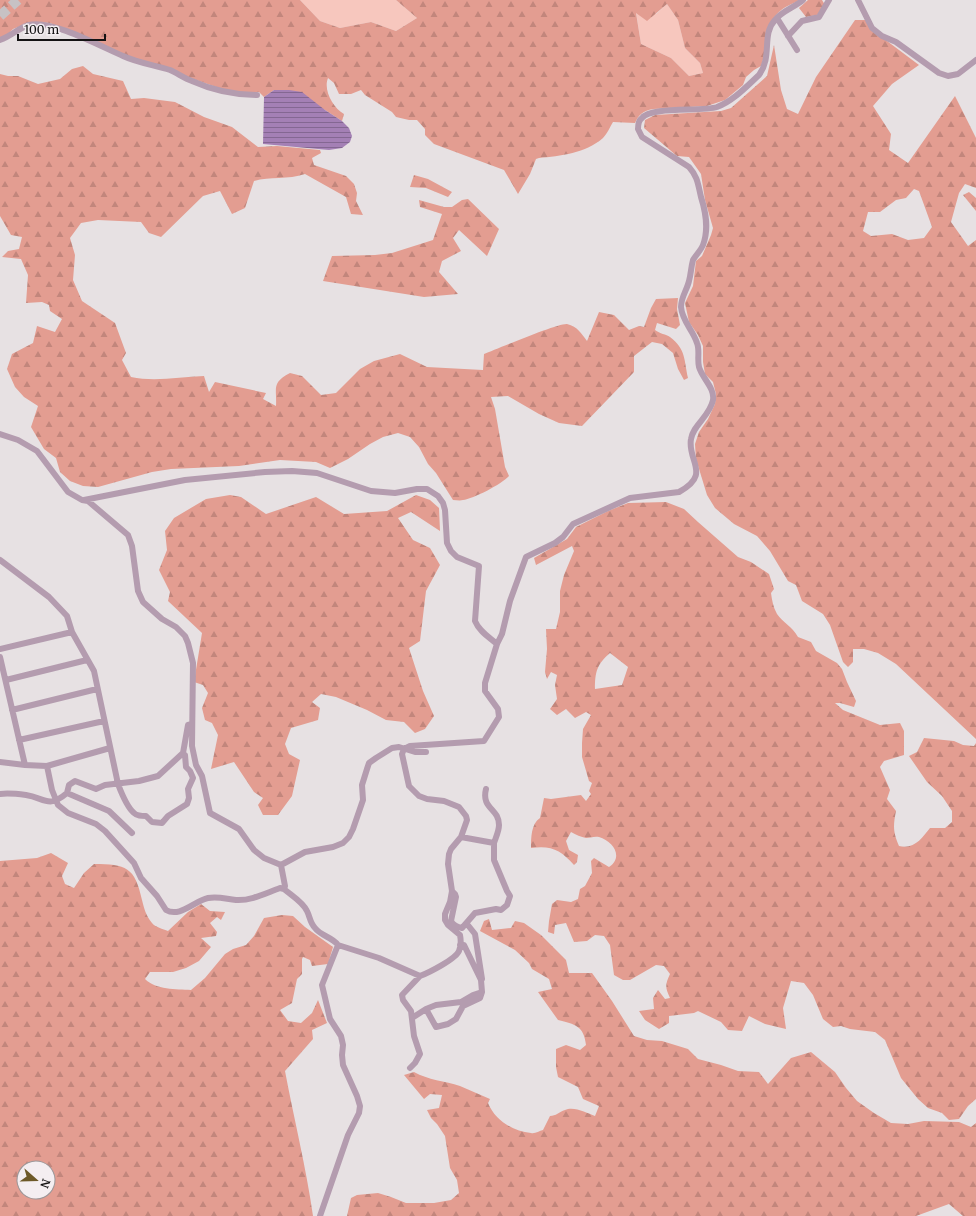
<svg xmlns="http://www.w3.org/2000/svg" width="976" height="1216" font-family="Merriweather,serif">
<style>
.green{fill:#f7c7be}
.forest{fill:url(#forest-firs);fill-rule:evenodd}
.water{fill:url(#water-rules)}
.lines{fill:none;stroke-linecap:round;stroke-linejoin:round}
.trunk-tunnel{stroke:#c7c2c4;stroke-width:10;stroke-dasharray:10 5;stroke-linecap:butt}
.minor{stroke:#b49caf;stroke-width:6}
</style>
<defs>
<pattern id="forest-firs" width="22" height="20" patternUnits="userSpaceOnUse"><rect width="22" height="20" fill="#e39d91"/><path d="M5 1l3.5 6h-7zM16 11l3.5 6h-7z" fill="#c2867c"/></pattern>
<pattern id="water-rules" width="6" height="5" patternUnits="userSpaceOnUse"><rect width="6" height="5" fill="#a480b5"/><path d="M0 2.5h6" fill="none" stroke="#846792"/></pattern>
</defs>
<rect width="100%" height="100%" fill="#e7e1e3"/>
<!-- green -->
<path class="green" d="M300,0H396L417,18L396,31L371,22L340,28L320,21Z
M667,4L678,20L685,48L700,63L703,73L689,76L671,58L641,44L636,12L656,14Z"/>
<!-- forest -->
<path class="forest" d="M0,0H300L320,21L340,28L371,22L396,31L417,18L396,0H799C793,4 783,7 778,13C766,23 767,51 761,66L754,70L746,77L743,85L725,100L707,106L653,109C643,111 639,114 635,123L613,122C610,127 607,134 603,138C586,153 560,156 539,158L536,159L530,174L518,194L504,170L434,144L425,135V129L417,120H409L396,117L392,112L365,95L361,90L351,94H339L334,83L328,78C323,90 333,108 344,114L342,121L325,110L274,90L264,97L259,92H240L222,89L130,57L50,23L34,22L26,24L13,29L8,34L0,38ZM667,4L678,20L685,48L700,63L703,73L689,76L671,58L641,44L636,13L647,21Z
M808,0H822L825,5L817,15L806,17L799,8Z
M855,20H866L871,29L919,65L892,84L873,106L891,134L889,150L908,163L955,96L976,138V188L965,184L959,193L951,222L968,246L976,240V739L896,664L878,653L864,649H853V662L848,667L843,662L830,625L823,614L802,601L796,585L788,581L770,551L757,536L734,524L715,508L707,495L696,459L695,444L699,432L708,419L715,404L716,394L713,382L705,374L703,362V346L698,335L689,322L685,303L693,286L696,261L702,256L711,235L713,228L705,200L701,174L689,157L677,156L644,128L645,120L655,115L721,111L731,108L767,76L774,45L781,90L787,109L798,114L816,77ZM914,189L919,191L932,227L924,238L908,240L892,234L871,236L863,231L868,212H880L896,200L906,198Z
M83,66L93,74L123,81L131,99L144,98L175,102L204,117L232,127L258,147L277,146L320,150L321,153L312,158L314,165L346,176L354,184L357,193L356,201L363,215L351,214L346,197L305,174C288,180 270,176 254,181L245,208L232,214L220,191L203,196L161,237L149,233L141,222L98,220L81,223L70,238L75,255L73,280L82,301L115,323L126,353L122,360L131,377C154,382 180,377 204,376L209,392L215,382L266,393L263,399L276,406C277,388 271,383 290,373L302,376L321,395L336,393L360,369L374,361L400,354L427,367L483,370L484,354C497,349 558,323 567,324C578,327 581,333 587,341L599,312L614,315L629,330L639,326L644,327L651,308L656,299L678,298L677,309L680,325L676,329L657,323L655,330C660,334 666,334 670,337C686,349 684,360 688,378L684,380L678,369L673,353L662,344L652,342L634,356V372L582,426L559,423L539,414L508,396L491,397L495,409L505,467L509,476C502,484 473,499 463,500C460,501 456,500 453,500L436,473L428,464L419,447L410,437L398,433L383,437L370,444L348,459L330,468L316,462L280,460L239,466L171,469L152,472L98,487L83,486L70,481L60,472L56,458L44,449L31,427L38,406L24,397L15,387L7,369L12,354L33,343L37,326L55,332L62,319L50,311L49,305L42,302L26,303L28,275L21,259L2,257L8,251L19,249L22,237L11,235L0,216V74L8,76H18L38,84L60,79L72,69Z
M414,175L428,179L452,192L448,197L426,188L410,187Z
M969,192L976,198V211L963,195Z
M468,199L499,229L487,256L459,230L453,238L461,251L442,261L439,272L458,294L424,297L323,281L332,256L375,255L392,253L433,240L442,214L420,207L419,200L444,207H452L462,200Z
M230,495L241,497L266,514L316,497L344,514L387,511L416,495L430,500L439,508L440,531L411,512L398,518L413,540L430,548L440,565L426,591L420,641L409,648L423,691L434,716L425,729L415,733L404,722L386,720L367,710L336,697L321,694L312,702L320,708L318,720L291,728L285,744L289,754L300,760L292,796L278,815H263L258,805L263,798L254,792L234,762L211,769L218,735L212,723L205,720L202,708L208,693L203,685L194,682L202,633L168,601L170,592L159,570L167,550L165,531L174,518L206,499Z
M666,502L684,509L698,522L738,557L751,562L769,574L774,589L771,593C772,600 773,607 777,614C783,623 792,626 798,637L811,642L816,651L837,663L842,669L847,682L856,701L854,707L840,703H835L843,710L880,725L900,723L904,731V755L884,761L880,767L890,790L887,799L896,811C893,826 893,832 899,846C914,850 922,838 930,828H945L952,822V811L942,796L927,782L909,756L917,752L924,738L954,741L963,745L974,746L976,743V1099L968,1106L959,1119L949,1120L942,1113L928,1108L918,1099L901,1078L885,1040L875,1032L850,1029L841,1026L833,1027L823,1019L813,995L804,983L791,981L783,1008L786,1029L765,1024L749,1016L742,1031L728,1030L721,1022L698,1011L694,1013L669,1016V1023L659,1029L645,1020L639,1011L654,1009L653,998L658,990L665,999L670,998C665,987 665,985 670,974L664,966L656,965L630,980H623L614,975L610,945L604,936L595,935L587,941L574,942L566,923L555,925L554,934L548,932L549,921L552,904L557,900L571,902L578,899L580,889L585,886L592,873L591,861L594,858L609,867C624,857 613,841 599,837C594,836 590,838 586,838C581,837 576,835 571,832L566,841L569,850L578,855L577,862L574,865C561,850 551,845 531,848C531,838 531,824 540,818L544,798L551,799L581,795L586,801L591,794L589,791L592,783L589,781L582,757V743L583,729L591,715L586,712L575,718L566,709L557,715L550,709L557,699L555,685L557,675L551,672L547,679L545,672L547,649L546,629H556L560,612V591L564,575L574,551L572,546L536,565L534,558L567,539L576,527L608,511L628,503ZM610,653L628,667L622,685L595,689C595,672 597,664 610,653Z
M51,853L68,863L62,876L65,884L74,888L84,873L94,864C126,864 135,867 142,900C144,908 146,916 152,923C155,927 163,929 168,931L188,912L201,904L210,911L225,912L221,920L217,917L210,923L217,932L216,936L201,938L211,947L199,961L186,968L173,972H150L145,979C156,990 176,989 191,990L205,978L225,954L233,949L246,945L254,936L264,918L282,915L293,916L305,927L333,947L328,964L312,966L310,960L303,957L302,959V974L297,979L292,1003L280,1010L288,1021L301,1023L312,1013L318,1000L327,1023L312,1030L313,1039L285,1071C294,1119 306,1167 313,1216H0V861L37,858ZM24,1168H48V1192H24Z
M489,919L492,930L511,928L515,921L524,923L541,935L566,960L569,973H592L612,1001L634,1036L647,1040L662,1041L688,1049L698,1059L721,1065L738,1071L759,1072L768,1084L791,1058L811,1052L835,1072L846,1088L857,1101L874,1113L891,1123L908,1124L924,1121L959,1122L971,1127L976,1123V1216H963L949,1204L916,1216H347L351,1198L357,1195L378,1193L391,1197L406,1203H434L451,1200L459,1193L457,1180L450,1168L445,1136L437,1124L431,1118L427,1110L439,1108L442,1095L430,1094L424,1099L404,1075L414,1072C428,1080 445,1081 460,1086C470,1090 480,1095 490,1099L488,1103C495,1120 512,1131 531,1133C535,1134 539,1131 543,1130L550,1116C556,1116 559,1112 565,1110C574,1106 587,1113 595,1116L599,1106L583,1099L578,1087L558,1077L556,1067V1049L566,1045L580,1050L586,1045C584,1026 575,1024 558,1020L538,992L552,989L549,979L532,969L529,963L515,950L480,931L484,921Z"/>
<!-- water -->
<path class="water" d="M274,90H289L302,92L325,110L342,121L349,128L352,136L350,142L342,148L329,150L263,144L264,97Z"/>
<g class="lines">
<!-- trunk-tunnel -->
<path class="trunk-tunnel" d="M0,16L18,0"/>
<!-- minor -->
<path class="minor" d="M858,0L872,28L882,36L896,42L939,73L948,76L958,74L976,60
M777,18L797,50
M788,36L802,21L819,17L829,0
M0,40C12,36 18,28 29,25C51,19 102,47 123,56C138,63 155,65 170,70C177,73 184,78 192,81C212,90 234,95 257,95
M0,434L18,440L37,451L68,492L82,500L88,501L128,535L132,546L138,591L143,602L162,619L176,627L185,636L188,643L193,663L192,746L196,765L202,776L210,813L239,829L254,850L264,858L281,865L285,886L284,889
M84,500L185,480L265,472L292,471L317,473L371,491L395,493L417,489H427L438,496L443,503L445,510L447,543L451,551L457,557L479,566L475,621C479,631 489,637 497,644
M0,560L49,597L67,616L72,632L94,671L118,784C121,792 127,807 134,813C137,816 141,816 146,816L152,822L162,823L168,816L187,804L189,798L188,789L193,778L190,771L186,767L185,755L183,753
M0,649L72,632
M0,657L25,765
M6,680L87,660
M12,710L97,689
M19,740L104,721
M404,749L410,746L484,741L499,717L498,709L485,691V683L497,644L502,634L510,601L526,557L555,543L563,537L573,524L630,498L679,492C712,474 687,461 691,439C693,425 710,416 713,400C715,388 702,378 699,367C697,359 700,350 697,343C693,330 682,321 681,307C681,297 687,290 689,281C691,274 691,267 693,260C696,255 701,250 703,245C709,229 706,213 701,197C698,185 698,177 689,167L642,137L638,129C638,126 639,120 642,118C651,106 702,112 717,107C733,101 746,87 759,75C773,56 761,35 775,20C782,11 795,7 803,0
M0,762L25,765L47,766L110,748
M47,766L52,790L58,805L68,813L96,824L105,831L134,863L141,878L157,896L166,910C180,918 194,901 208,898C218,896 226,899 236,900C251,901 266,893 280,888L284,889C291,895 303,902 307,911C310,917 310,923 315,928C321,936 332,937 338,945L379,958L420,976C428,973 456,959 459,951C461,946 461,940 460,935L448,925L445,920V914L450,902L452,891L448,864L449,854L451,849L461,837L467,820L466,816L459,807L444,801L427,799L419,796L409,786L402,754L404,749
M67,793L109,811L132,833
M0,794C8,793 18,794 26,795C45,798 48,809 67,793L69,785L75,781L96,789L105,785L139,781L158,776L183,753L188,725L192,724
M461,837L494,843C496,837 499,831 499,825C499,808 481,809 486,789
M281,865L305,852L333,847L343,843L349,837L353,829L363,800L362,785L367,769L369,763L376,758L392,748L399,747L415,752H426
M452,891L455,894L456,897L451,921C453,925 457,927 462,928L475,913L496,909L501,910L507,905L510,896L507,891L494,860V843
M467,924L475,934L482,979
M426,1009L436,1027L448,1024L456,1019L463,1006L480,998L482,992
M412,1018L426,1009L436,1005L461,1002L473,995L482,992L481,980L464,945H460
M410,1068L415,1063L420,1054L414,1036L411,1011L403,1000L402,995L420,976
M320,1216L348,1135L359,1113L360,1106L357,1096L343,1065L342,1055L343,1045L341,1036L330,1019L322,985L338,945"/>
</g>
<!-- north arrow -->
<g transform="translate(36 1180) rotate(110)"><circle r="19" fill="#f4eef1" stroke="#9a9698"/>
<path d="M0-3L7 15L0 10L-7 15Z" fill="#6d5928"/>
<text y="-6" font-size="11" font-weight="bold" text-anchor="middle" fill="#141213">N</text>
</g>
<!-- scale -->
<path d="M18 34v6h87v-6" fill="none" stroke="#141213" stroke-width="2"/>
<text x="24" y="34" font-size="12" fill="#141213" stroke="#f4eef1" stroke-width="3" paint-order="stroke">100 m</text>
</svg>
